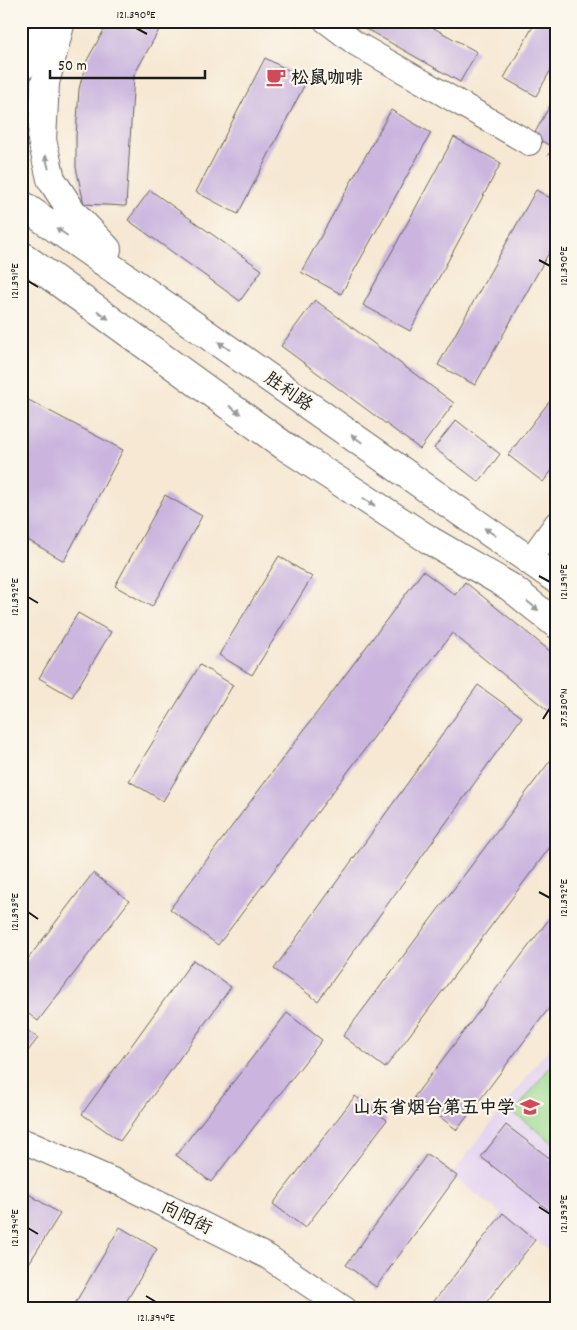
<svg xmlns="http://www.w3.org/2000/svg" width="577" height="1330" font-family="Dekko,'LXGW WenKai TC',sans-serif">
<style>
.built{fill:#e4d3f1}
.green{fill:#9cdb91;stroke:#5c7c56}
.building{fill:#cbb5df}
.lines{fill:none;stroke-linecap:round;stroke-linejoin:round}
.minor-casing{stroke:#68635c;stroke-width:26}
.major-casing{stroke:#68635c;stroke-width:30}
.path{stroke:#68635c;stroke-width:3;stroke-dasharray:1 4;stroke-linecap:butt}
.minor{stroke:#fff;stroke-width:24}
.major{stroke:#fff;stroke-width:28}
.oneway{fill:#999}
.ticks{fill:none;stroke:#1c1c1c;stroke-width:2}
.labels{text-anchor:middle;stroke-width:4.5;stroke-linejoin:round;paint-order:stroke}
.poi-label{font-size:18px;font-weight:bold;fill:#1c1c1c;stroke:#fbf7ec;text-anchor:start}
.street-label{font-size:18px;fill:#1c1c1c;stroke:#fbf7ec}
.neatline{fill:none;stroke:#1c1c1c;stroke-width:2}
.ticks-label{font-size:12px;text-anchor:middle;fill:#1c1c1c}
</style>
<rect width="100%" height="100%" fill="#fbf7ec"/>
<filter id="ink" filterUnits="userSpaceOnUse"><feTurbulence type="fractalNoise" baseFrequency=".02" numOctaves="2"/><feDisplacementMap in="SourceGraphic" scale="10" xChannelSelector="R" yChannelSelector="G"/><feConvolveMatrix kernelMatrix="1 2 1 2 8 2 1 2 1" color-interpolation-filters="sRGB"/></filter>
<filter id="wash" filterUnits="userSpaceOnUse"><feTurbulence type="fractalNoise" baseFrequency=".0096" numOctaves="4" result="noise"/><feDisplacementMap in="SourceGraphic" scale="20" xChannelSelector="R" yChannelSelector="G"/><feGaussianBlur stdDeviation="1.12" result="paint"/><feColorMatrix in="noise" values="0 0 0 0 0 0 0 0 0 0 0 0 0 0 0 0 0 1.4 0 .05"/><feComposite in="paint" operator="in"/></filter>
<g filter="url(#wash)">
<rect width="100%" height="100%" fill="#f6e8d3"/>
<!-- built -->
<path class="built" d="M556,1039V1256L451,1175Z"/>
<!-- green -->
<path class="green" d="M556,1059V1145L514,1113Z"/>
<g id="blocks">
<!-- building -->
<path class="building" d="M109,21H164L134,75L126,206L84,204L76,167V137L79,89L86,62Z
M364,21H421L477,52L460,82L361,26Z
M536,21H556V61L536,96L504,78Z
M265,58L307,80L238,214L196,192Z
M556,95V149L533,136Z
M391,110L431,133L341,294L301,272Z
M454,137L501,163L410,331L363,305Z
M150,190L262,270L240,301L128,220Z
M536,190L556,201V240L475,385L438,365Z
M315,300L454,403L420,449L281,346Z
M556,393V465L543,482L508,455Z
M21,396L123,450L64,561L21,536Z
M456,420L500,454L479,482L434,448Z
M165,495L202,516L152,607L115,586Z
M279,556L312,577L252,675L219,655Z
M423,571L455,595L465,582L556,656V717L452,633L218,945L170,909Z
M78,613L111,632L72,697L39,678Z
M200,665L233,685L163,801L129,781Z
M478,685L522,717L318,1001L274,969Z
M556,753V839L385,1068L343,1036Z
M93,873L129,901L38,1021L21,1008V968Z
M556,910V999L457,1130L414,1097Z
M193,960L231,987L120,1141L82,1114Z
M287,1013L322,1040L211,1182L176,1155Z
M21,1026L38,1038L21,1060Z
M355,1096L387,1120L305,1228L273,1204Z
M506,1125L556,1163V1216L481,1157Z
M427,1154L457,1176L376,1287L346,1265Z
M24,1191L60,1214L21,1276V1196Z
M503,1213L535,1240L481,1309H428Z
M120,1227L157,1249L122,1309H80L74,1305Z"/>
</g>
</g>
<g filter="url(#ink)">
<use href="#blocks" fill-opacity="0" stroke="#68635c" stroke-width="1"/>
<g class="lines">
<defs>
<path id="minor" d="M326,21L355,43L529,143
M530,560L556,524
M21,1140L126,1186L268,1257L345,1309"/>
<path id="major" d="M61,21L45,83L42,140L51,179L73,213L107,249
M21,67L47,21
M21,204L556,579
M21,255L286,447L431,541L510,587L556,624"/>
</defs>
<!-- minor casing -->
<use href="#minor" class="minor-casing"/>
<!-- major casing -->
<use href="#major" class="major-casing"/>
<!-- path -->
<path class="path" d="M548,154L556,159"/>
<!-- minor -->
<use href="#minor" class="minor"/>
<!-- major -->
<use href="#major" class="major"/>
</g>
<!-- one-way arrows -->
<defs><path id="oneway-solid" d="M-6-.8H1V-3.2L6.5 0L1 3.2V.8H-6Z" transform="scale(1.25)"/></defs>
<g class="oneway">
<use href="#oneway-solid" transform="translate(47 162) rotate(-104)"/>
<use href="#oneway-solid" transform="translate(62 232) rotate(-145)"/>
<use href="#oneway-solid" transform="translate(103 315) rotate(36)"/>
<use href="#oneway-solid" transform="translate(224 346) rotate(-145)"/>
<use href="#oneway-solid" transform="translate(235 410) rotate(36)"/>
<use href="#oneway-solid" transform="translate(357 439) rotate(-145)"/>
<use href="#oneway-solid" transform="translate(369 502) rotate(33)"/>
<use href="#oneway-solid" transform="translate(490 532) rotate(-145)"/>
<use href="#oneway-solid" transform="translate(533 606) rotate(39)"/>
</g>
</g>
<!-- ticks -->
<path class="ticks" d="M136,28L147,34M539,260L550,266M28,281L38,287M539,576L550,582M28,597L38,603M543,719L550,708M539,892L550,898M28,912L38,919M539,1207L550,1214M28,1228L38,1234M146,1296L156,1302"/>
<!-- icons -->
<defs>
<symbol id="cafe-bare" viewBox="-9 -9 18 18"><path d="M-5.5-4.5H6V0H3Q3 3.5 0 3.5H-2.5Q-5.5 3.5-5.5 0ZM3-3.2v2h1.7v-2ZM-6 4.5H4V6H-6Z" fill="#d1495b" stroke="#fbf7ec" stroke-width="2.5" paint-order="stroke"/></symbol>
<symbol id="school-bare" viewBox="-9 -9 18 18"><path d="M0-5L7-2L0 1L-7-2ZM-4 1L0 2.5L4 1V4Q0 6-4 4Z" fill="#d1495b" stroke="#fbf7ec" stroke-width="2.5" paint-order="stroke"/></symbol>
</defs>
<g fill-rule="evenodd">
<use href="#cafe-bare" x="262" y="63" width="28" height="28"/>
<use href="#school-bare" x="516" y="1093" width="28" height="28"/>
</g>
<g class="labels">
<!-- poi labels -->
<g class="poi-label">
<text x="291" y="83">松鼠咖啡</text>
<text x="515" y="1113" text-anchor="end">山东省烟台第五中学</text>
</g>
<!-- street labels -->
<g class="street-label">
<text transform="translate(289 391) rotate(35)" y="6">胜利路</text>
<text transform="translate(187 1217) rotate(26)" y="6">向阳街</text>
</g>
</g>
<!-- margin -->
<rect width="577" height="1330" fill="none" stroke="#fbf7ec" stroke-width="55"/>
<!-- scale -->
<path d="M50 70v8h155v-8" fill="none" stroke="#1c1c1c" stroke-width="2.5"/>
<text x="58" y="70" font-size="15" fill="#1c1c1c" stroke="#fbf7ec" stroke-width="4" paint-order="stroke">50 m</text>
<rect x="28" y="28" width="522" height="1274" class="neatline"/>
<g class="ticks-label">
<text x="136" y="18">121.390°E</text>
<text transform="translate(563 266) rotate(-90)" y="4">121.390°E</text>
<text transform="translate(14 281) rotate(-90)" y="4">121.391°E</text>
<text transform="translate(563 582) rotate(-90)" y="4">121.391°E</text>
<text transform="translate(14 597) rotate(-90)" y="4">121.392°E</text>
<text transform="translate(563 708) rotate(-90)" y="4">37.530°N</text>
<text transform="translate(563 898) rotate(-90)" y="4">121.392°E</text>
<text transform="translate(14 912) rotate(-90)" y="4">121.393°E</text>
<text transform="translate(563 1214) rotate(-90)" y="4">121.393°E</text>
<text transform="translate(14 1228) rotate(-90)" y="4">121.394°E</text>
<text x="156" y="1321">121.394°E</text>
</g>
</svg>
